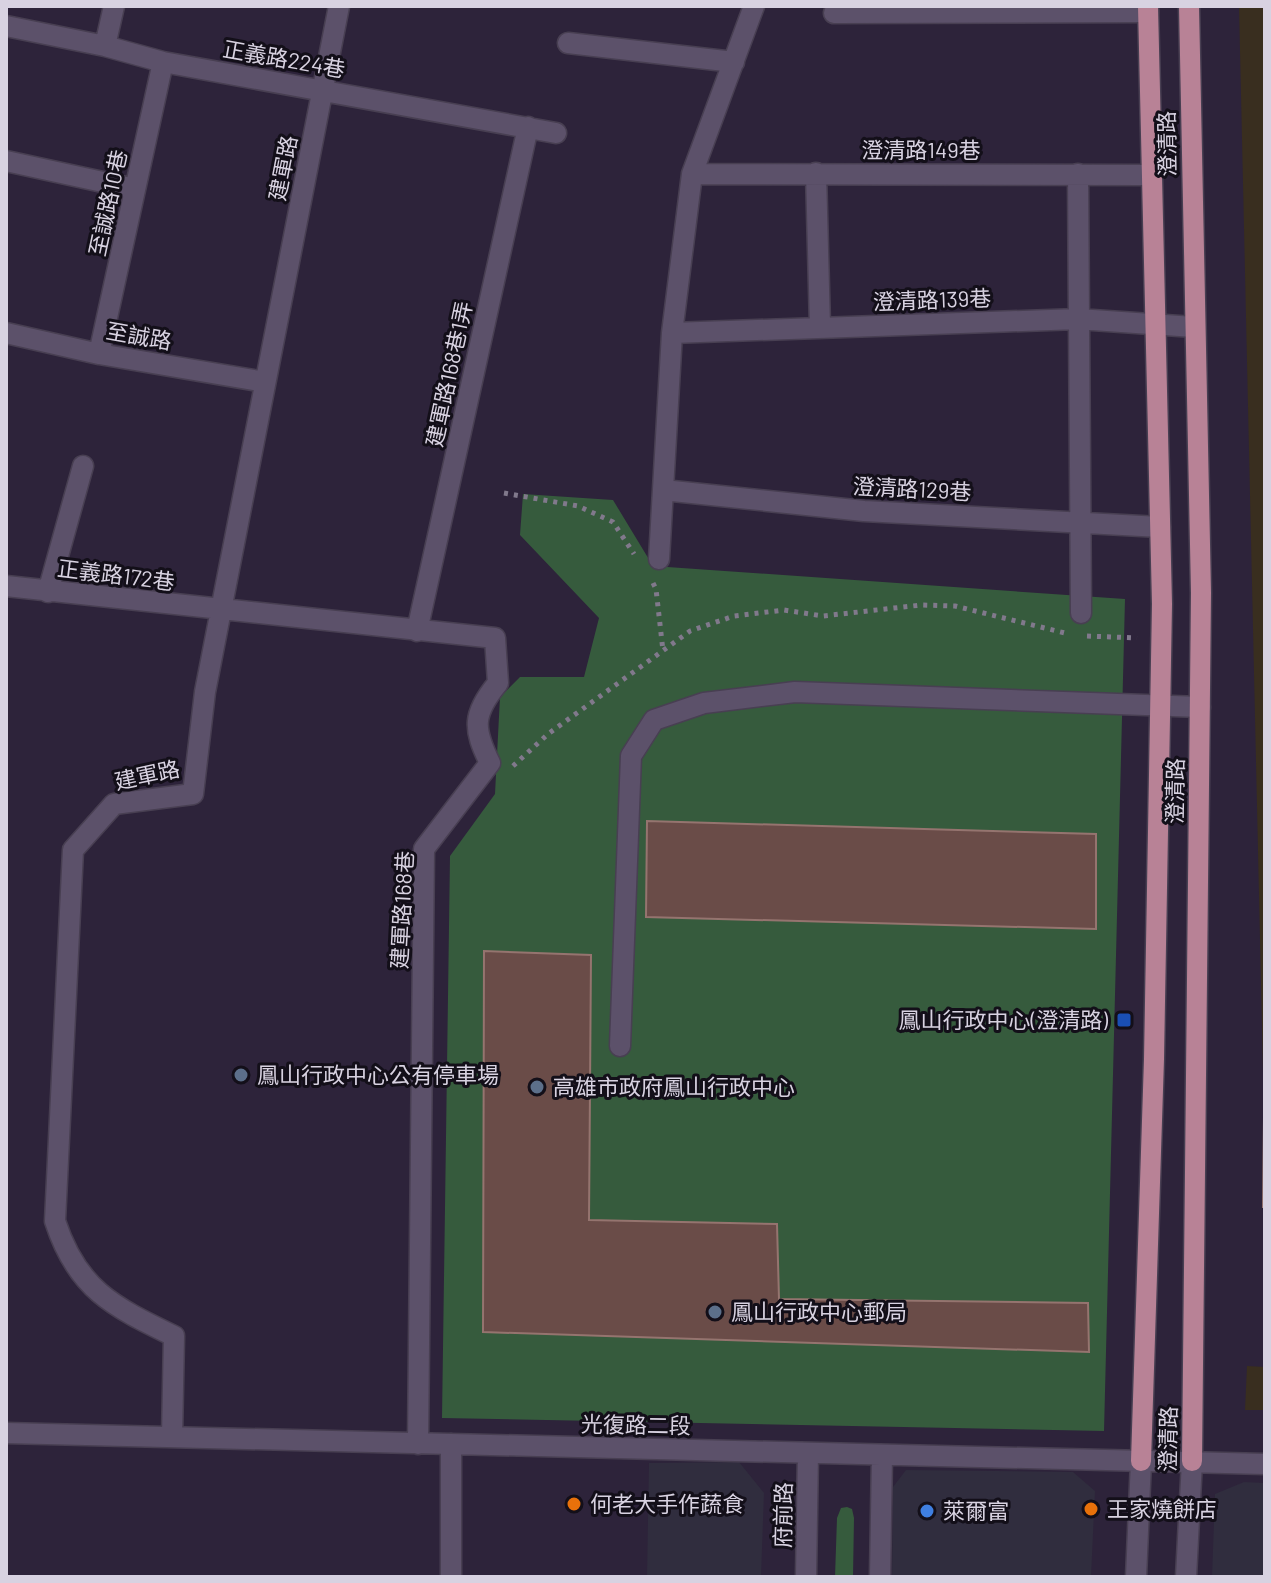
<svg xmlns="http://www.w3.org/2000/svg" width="1271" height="1583" font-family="Barlow,'Noto Sans TC',sans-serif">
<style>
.commercial{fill:#302d3e}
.education{fill:#392e1f}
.green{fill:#365b3d}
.building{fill:#6a4c48;stroke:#95746f;stroke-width:2}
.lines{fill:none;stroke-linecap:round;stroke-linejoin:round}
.minor-casing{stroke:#483f52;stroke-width:23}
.major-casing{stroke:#483f52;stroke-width:23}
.path{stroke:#81798c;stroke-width:5;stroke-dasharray:4 6;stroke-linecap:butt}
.minor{stroke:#5c516a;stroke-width:20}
.major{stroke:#b88296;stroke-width:20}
.transit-dot{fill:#1a4fb4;stroke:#130f19;stroke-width:3}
.service-dot{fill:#5c6f8a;stroke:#130f19;stroke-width:3}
.food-dot{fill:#e8710a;stroke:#130f19;stroke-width:3}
.shop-dot{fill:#3f7fe0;stroke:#130f19;stroke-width:3}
.labels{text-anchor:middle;stroke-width:6;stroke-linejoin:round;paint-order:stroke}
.street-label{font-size:22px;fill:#d8d2e1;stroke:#130f19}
.poi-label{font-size:22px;fill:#d8d2e1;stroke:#130f19;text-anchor:start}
</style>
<rect width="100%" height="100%" fill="#2d233a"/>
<!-- commercial -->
<path class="commercial" d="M739,1462L764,1493L761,1577H647L649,1463Z
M906,1470L1073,1472L1095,1491L1091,1577H892L893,1487Z
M1244,1482L1265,1483V1577H1212L1215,1494Z"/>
<!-- education -->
<path class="education" d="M1239,6H1265V1246L1264,1117Z
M1247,1366L1265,1367V1410H1245Z"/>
<!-- green -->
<path class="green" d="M523,494L613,500L653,566L1125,599L1104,1431L442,1418L450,856L495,794L500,697L520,677H584L599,618L520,535Z
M847,1507L852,1509L854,1518L853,1577H835L837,1518L841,1508Z"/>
<!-- building -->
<path class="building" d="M647,821L1096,834V929L646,917Z
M484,951L591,955L589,1220L777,1224L779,1299L1088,1303L1089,1352L483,1332Z
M1264,1117L1265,1207H1263Z"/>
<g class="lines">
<defs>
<path id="minor" d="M834,13L1148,12
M6,26L105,46L163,62L556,133
M568,43L734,62
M105,46L114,6
M6,161L135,189
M816,173L820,327
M692,174L1150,175
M1078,174L1081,613
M6,333L99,354L265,382
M672,333L1078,319L1194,327
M99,354L163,62
M663,490L864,511L1160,527
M659,559L672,333L692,174L754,6
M6,586L495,638L498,683C472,714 473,729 490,763L424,849L418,1444
M48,592L83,466
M417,631L528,127
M620,1046L631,756L654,720L704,703L795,692L1200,707
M6,1433L1265,1464
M172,1437L174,1336C112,1306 77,1289 55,1221L73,850L114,804L193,794L205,692L339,6
M451,1577V1444
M806,1577L808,1453
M880,1577L882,1455
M1136,1577L1141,1461
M1186,1577L1192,1461"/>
<path id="major" d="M1189,6L1201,593L1192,1461
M1141,1461L1154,1059L1162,604L1148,6"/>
</defs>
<!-- minor casing -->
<use href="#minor" class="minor-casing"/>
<!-- major casing -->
<use href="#major" class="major-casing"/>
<!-- path -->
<path class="path" d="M504,493L578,506L613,522L634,554
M653,583L656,589L663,651
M1087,636L1137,638
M513,766L548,734L690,631L734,616L784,610L823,616L921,605L955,606L1069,634"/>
<!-- minor -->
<use href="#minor" class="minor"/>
<!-- major -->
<use href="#major" class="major"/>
</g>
<!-- markers -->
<rect class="transit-dot" x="1116" y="1012" width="16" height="16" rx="4"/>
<g class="service-dot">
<circle cx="241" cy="1075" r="8"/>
<circle cx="537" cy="1087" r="8"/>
<circle cx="715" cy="1312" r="8"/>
</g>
<g class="food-dot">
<circle cx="574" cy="1504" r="8"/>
<circle cx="1091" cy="1509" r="8"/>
</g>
<circle class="shop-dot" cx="927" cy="1511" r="8"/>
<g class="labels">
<!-- street labels -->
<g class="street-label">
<text transform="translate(284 59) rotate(10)" y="8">正義路224巷</text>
<text transform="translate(1167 144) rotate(-91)" y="8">澄清路</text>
<text x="921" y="158">澄清路149巷</text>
<text transform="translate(283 168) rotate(-79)" y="8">建軍路</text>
<text transform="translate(108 203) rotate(-78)" y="8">至誠路10巷</text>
<text transform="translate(932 300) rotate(-2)" y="8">澄清路139巷</text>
<text transform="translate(139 336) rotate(10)" y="8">至誠路</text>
<text transform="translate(449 374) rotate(-78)" y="8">建軍路168巷1弄</text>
<text transform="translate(912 489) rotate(3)" y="8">澄清路129巷</text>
<text transform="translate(116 575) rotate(7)" y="8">正義路172巷</text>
<text transform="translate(147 775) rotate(-12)" y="8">建軍路</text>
<text transform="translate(1175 791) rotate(-89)" y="8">澄清路</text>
<text transform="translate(402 910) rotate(-87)" y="8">建軍路168巷</text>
<text transform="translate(636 1425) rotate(1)" y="8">光復路二段</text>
<text transform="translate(1168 1439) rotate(-89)" y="8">澄清路</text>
<text transform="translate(783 1515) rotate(-89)" y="8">府前路</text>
</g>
<!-- poi labels -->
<g class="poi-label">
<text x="1108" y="1028" text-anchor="end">鳳山行政中心(澄清路)</text>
<text x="257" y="1083">鳳山行政中心公有停車場</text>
<text x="553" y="1095">高雄市政府鳳山行政中心</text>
<text x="731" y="1320">鳳山行政中心郵局</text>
<text x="590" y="1512">何老大手作蔬食</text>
<text x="1107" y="1517">王家燒餅店</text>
<text x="943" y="1519">萊爾富</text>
</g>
</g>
<!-- border -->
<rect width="1271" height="1583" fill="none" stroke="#d8d2e1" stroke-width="16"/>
</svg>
